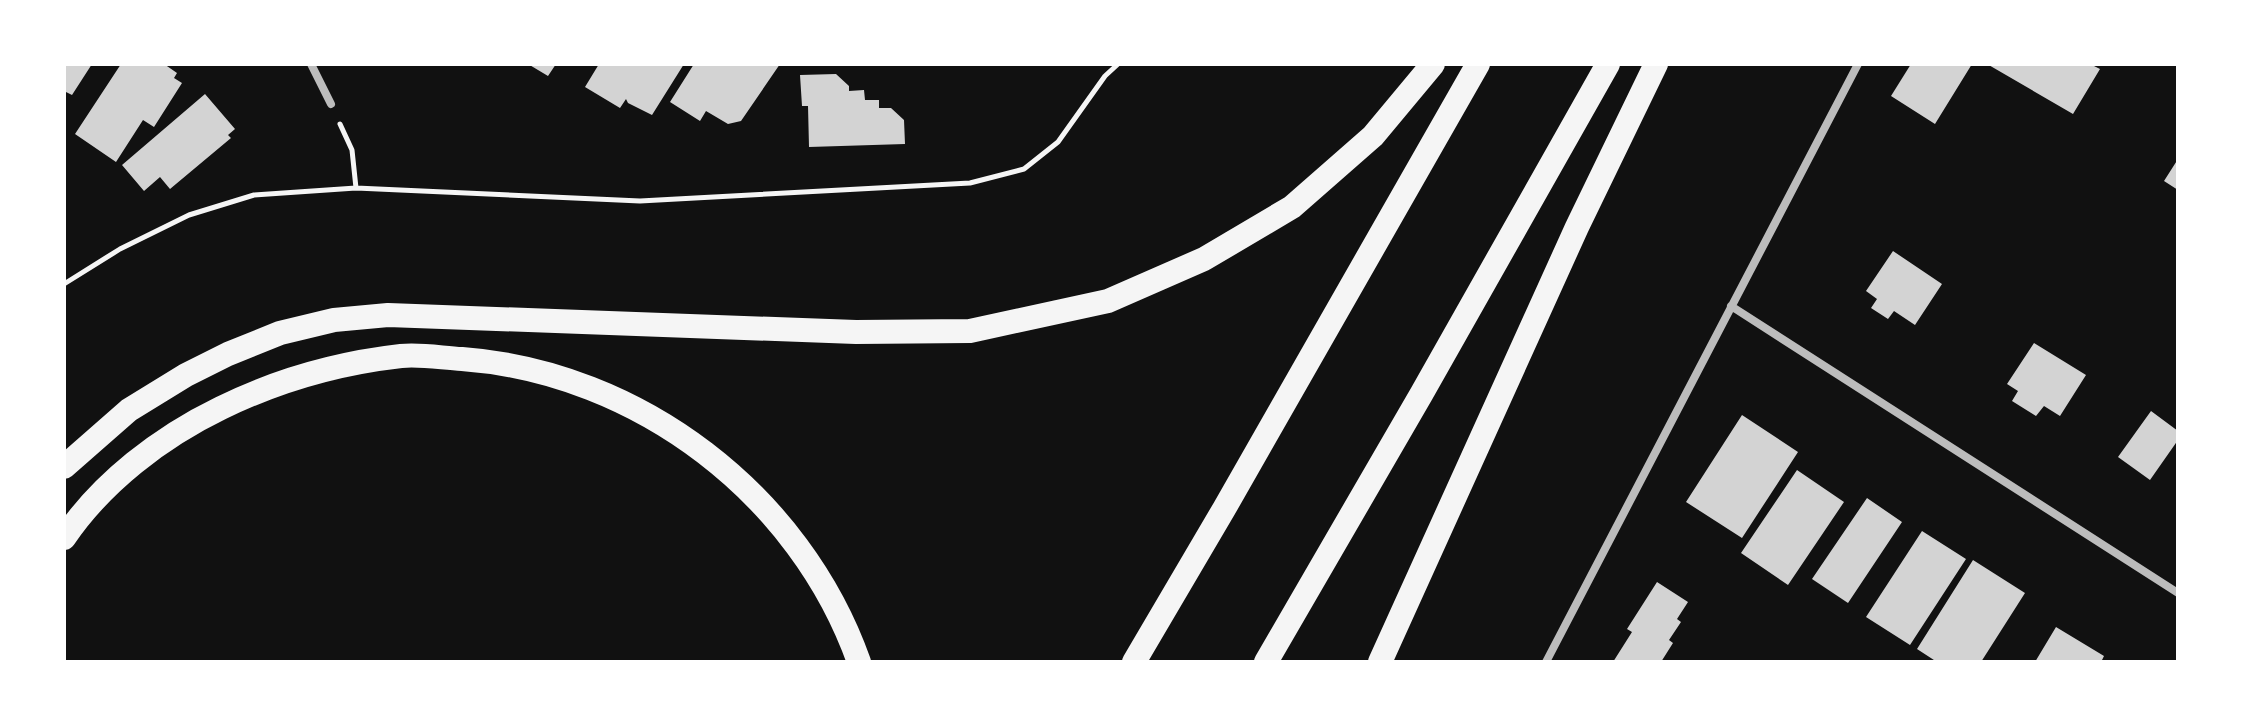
<svg xmlns="http://www.w3.org/2000/svg" width="2242" height="726" font-family="Signika,sans-serif">
<style>
.building{fill:#d3d3d3}
.lines{fill:none;stroke-linecap:round;stroke-linejoin:round}
.path{stroke:#f5f5f5;stroke-width:5}
.minor{stroke:#bcbcbc;stroke-width:8}
.motorway{stroke:#f5f5f5;stroke-width:24}
</style>
<rect width="100%" height="100%" fill="#111"/>
<!-- building -->
<path class="building" d="M64,64H92L72,95L64,91Z
M121,64H164L177,73L174,78L182,83L154,127L143,120L116,162L75,134Z
M528,64H556L548,76Z
M599,64H684L652,115L628,103L626,99L620,108L585,87Z
M694,64H780L741,121L728,124L706,111L700,121L670,102Z
M1911,64H1972L1935,124L1891,96Z
M1987,64H2090L2100,69L2073,114Z
M836,74L849,86V91L864,90L865,100H879V108H891L904,120L905,144L809,147L808,106H802L800,75Z
M205,94L235,129L228,135L231,138L170,189L160,177L144,191L122,165Z
M2178,159V190L2164,181Z
M1893,251L1942,284L1915,325L1894,311L1888,319L1871,308L1877,299L1866,291Z
M2034,343L2086,375L2060,416L2044,406L2036,416L2012,401L2018,391L2007,384Z
M2151,411L2178,431V440L2150,480L2118,457Z
M1742,415L1798,452L1742,538L1686,502Z
M1797,470L1844,502L1788,585L1741,553Z
M1867,498L1902,522L1848,603L1812,579Z
M1922,531L1966,559L1910,645L1866,617Z
M1973,560L2025,593L1981,662H1937L1917,649Z
M1657,582L1688,602L1677,619L1681,622L1669,640L1673,643L1661,662H1613L1632,632L1627,629Z
M2056,627L2104,656L2101,662H2035Z"/>
<g class="lines">
<!-- path -->
<path class="path" d="M340,124L352,150L356,188
M64,284L120,249L189,215L254,195L356,188L640,201L970,183L1024,169L1058,142L1105,76L1118,64"/>
<!-- minor -->
<path class="minor" d="M311,64L331,104
M1731,306L2178,593
M1546,662L1858,64"/>
<!-- motorway -->
<path class="motorway" d="M64,467L129,410L186,375L228,354L280,333L334,320L388,315L856,332L970,331L1108,301L1204,259L1292,207L1373,136L1433,64
M64,538C102,482 161,437 221,408C278,380 339,363 401,356C421,354 442,358 462,359C639,372 800,495 859,662
M1134,662L1224,509L1478,64
M1266,662L1422,393L1608,64
M1380,662L1577,227L1656,64"/>
</g>
<!-- border -->
<rect width="2242" height="726" fill="none" stroke="#ffffff" stroke-width="132"/>
</svg>
